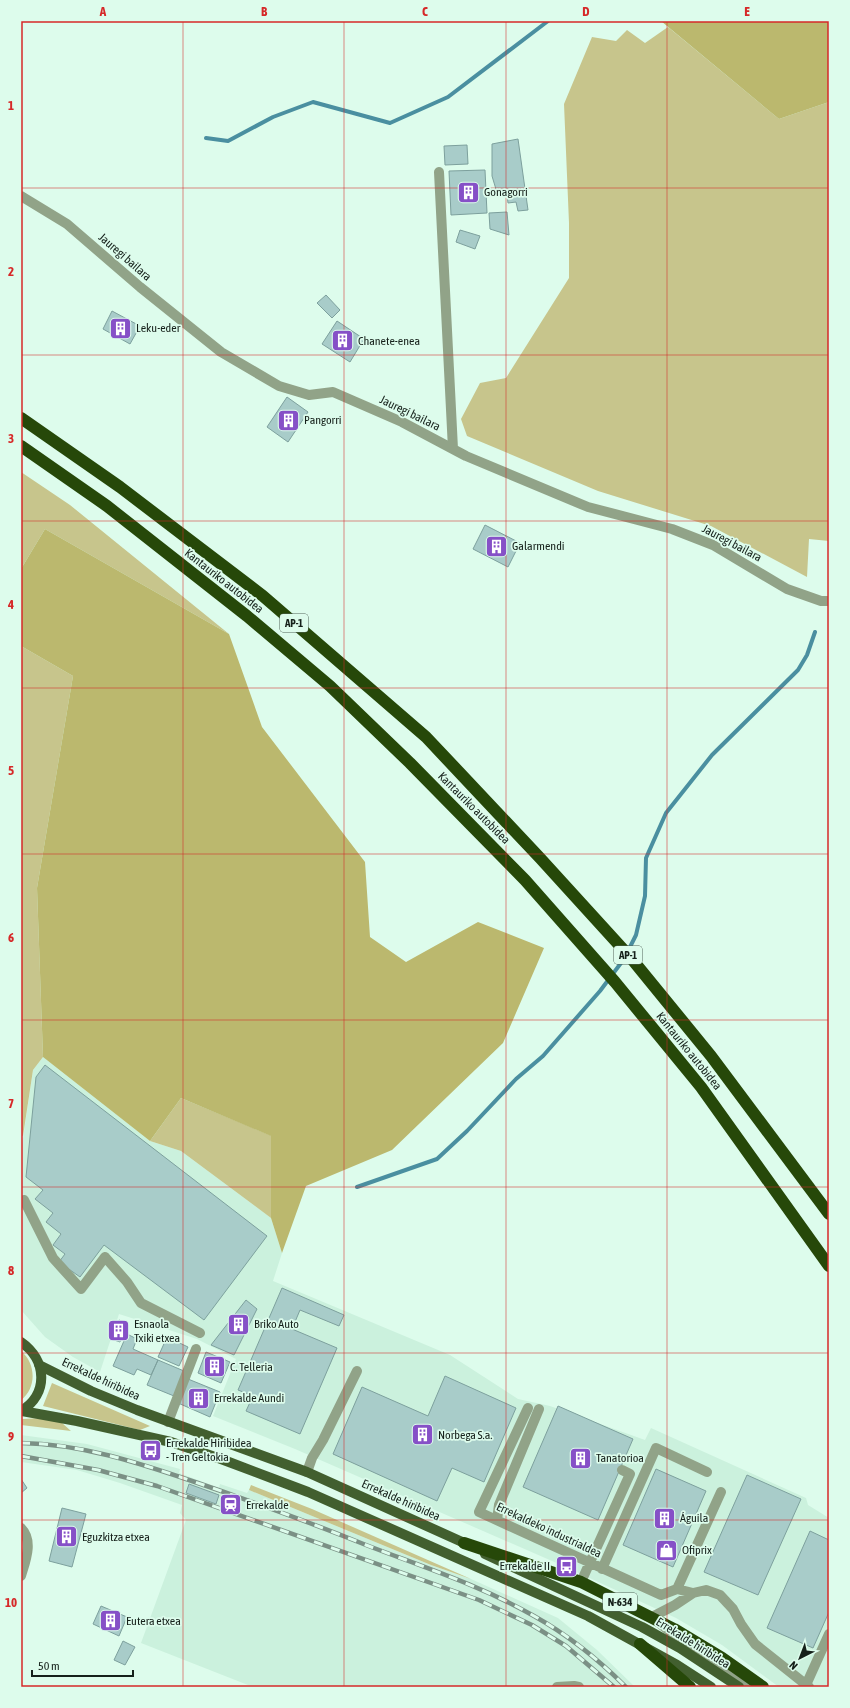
<svg xmlns="http://www.w3.org/2000/svg" width="850" height="1708" font-family="'Asap Condensed',sans-serif">
<style>
.built{fill:#cbf1dd}
.green{fill:#c7c58c}
.forest{fill:#bbb86e}
.lines{fill:none;stroke-linecap:round;stroke-linejoin:round}
.stream{stroke:#4a8fa0;stroke-width:4}
.building{fill:#a8ccc9;stroke:#7da09d}
.minor{stroke:#91a388;stroke-width:10}
.major{stroke:#425f2f;stroke-width:10}
.highway{stroke:#264809;stroke-width:12}
.rail-casing{stroke:#7b9085;stroke-width:4.5}
.rail{stroke:#ddfcec;stroke-width:3;stroke-dasharray:9;stroke-linecap:butt}
.grid{fill:none;stroke:#d62828;stroke-width:1;stroke-opacity:0.55}
.labels{text-anchor:middle;stroke-width:3.5;stroke-linejoin:round;paint-order:stroke}
.shield{fill:#ddfcec;stroke:#516259;stroke-width:1}
.shield-label{font-size:11px;font-weight:bold;fill:#15201a}
.poi-label{font-size:12px;fill:#15201a;stroke:#ddfcec;text-anchor:start}
.street-label{font-size:12px;fill:#15201a;stroke:#ddfcec}
.neatline{fill:none;stroke:#d62828;stroke-width:1.5}
.grid-label{font-size:13px;text-anchor:middle;font-weight:bold;fill:#d62828}
</style>
<rect width="100%" height="100%" fill="#ddfcec"/>
<!-- built -->
<path class="built" d="M43,1057L150,1141L181,1151L271,1218L282,1253L273,1281L450,1355L518,1399L550,1406L645,1440L651,1428L806,1498L808,1505L829,1518V1687H779L722,1645L676,1618L568,1568L295,1449L213,1416L236,1359L197,1339L119,1314L100,1372L73,1357L45,1337L21,1310V1152L33,1070Z
M21,1435L87,1444L180,1469L179,1473L219,1488L220,1484L247,1493L249,1490L431,1565L471,1579L558,1618L597,1650L635,1687H253L141,1643L186,1520L180,1513L182,1505L120,1483L77,1470L21,1462Z"/>
<!-- green -->
<path class="green" d="M668,27L779,119L829,102V541L809,539L807,577L711,526L598,491L467,436L461,419L480,383L506,378L569,278V223L564,104L592,37L616,41L627,30L645,43Z
M21,472L70,505L229,634L45,529L21,569Z
M21,646L73,676L37,888L43,1057L33,1070L23,1136L21,1135Z
M181,1098L272,1136L271,1218L181,1151L150,1141Z
M21,1351C36,1363 37,1388 21,1400Z
M52,1383L150,1426L140,1430L43,1406Z
M41,1418L61,1422L71,1431L21,1425V1420L23,1419Z
M251,1485L312,1509L471,1579L431,1565L249,1490Z"/>
<!-- forest -->
<path class="forest" d="M661,21H829V102L779,119Z
M45,529L229,634L262,727L365,862L370,937L406,962L478,922L544,948L503,1043L392,1150L306,1186L282,1253L271,1218V1136L181,1098L150,1141L43,1057L37,888L73,676L21,646V569Z"/>
<g class="lines">
<!-- stream -->
<path class="stream" d="M206,138L228,141L273,117L313,102L390,123L448,97L548,21
M357,1187L437,1159L467,1131L516,1079L543,1056L600,991L624,959L636,935L645,896L646,858L666,813L712,755L798,670L807,655L815,632"/>
</g>
<!-- building -->
<path class="building" d="M518,139L528,210L518,211L516,202L508,203L507,195L498,196L492,176V144Z
M467,145L468,164L445,165L444,146Z
M485,170L487,213L451,215L449,171Z
M507,212L509,235L490,229L489,213Z
M460,230L480,236L475,249L456,242Z
M326,295L340,310L332,318L317,303Z
M112,311L140,326L130,344L103,329Z
M337,321L364,339L350,362L322,344Z
M287,397L308,412L288,442L267,427Z
M485,525L520,543L508,567L473,549Z
M45,1065L267,1236L204,1320L104,1245L80,1277L59,1262L65,1254L53,1245L61,1234L46,1222L53,1213L35,1199L43,1190L26,1177L36,1077Z
M282,1288L344,1315L339,1326L300,1310L292,1329L337,1348L300,1434L246,1411L253,1396L238,1390Z
M246,1300L257,1309L234,1355L211,1345Z
M119,1320L128,1323L120,1342L111,1339Z
M127,1334L137,1339L133,1349L158,1360L151,1375L137,1369L134,1375L113,1366Z
M167,1337L188,1347L179,1366L158,1357Z
M206,1352L230,1362L221,1383L198,1373Z
M158,1360L184,1371L174,1396L147,1385Z
M445,1376L516,1408L484,1482L452,1468L437,1501L333,1454L362,1387L428,1416Z
M188,1379L220,1392L210,1417L178,1403Z
M558,1406L633,1439L598,1520L523,1487Z
M656,1469L706,1491L673,1567L623,1545Z
M747,1475L801,1499L758,1595L704,1572Z
M21,1479L27,1488L21,1493Z
M189,1484L219,1495L216,1504L186,1493Z
M62,1508L86,1514L72,1567L49,1561Z
M810,1531L829,1540V1612L813,1648L767,1628Z
M101,1606L127,1617L119,1636L93,1624Z
M123,1641L135,1647L125,1665L114,1660Z"/>
<g class="lines">
<!-- minor -->
<path class="minor" d="M439,172L453,449
M21,196L67,224L140,287L221,352L279,386L309,395L333,392L402,422L466,456L588,507L672,529L713,545L787,589L821,601H829
M21,1202L24,1200L53,1258L81,1289L105,1257L127,1282L141,1303L200,1333
M528,1408L479,1512L661,1595L677,1589L693,1593
M168,1422L196,1349
M307,1472L312,1458L323,1440L357,1371
M497,1520L499,1505L539,1409
M21,1528C34,1541 25,1562 21,1576
M602,1569L656,1448L707,1472
M581,1582L630,1474L622,1470
M677,1589L721,1492
M806,1685L829,1634
M557,1687L574,1686L579,1687
M751,1687L683,1642L652,1617L675,1605L693,1593L706,1590L720,1595L733,1609L741,1624L755,1644L809,1687"/>
<!-- major -->
<path class="major" d="M21,1342C47,1360 49,1394 21,1411
M39,1365L91,1391L137,1410L307,1472L471,1546
M22,1411L77,1421L171,1442L221,1459L308,1492L588,1616L677,1665L711,1687
M485,1554L642,1627L680,1648L739,1687"/>
<!-- highway -->
<path class="highway" d="M21,418L120,487L263,596L426,737L540,858L631,958L711,1056L829,1214
M21,446L107,506L247,616L330,686L410,763L525,880L615,982L701,1087L829,1266
M464,1543L581,1582L674,1629L722,1658L763,1687
M640,1644L690,1687"/>
<defs>
<path id="rail" d="M21,1443C81,1444 136,1462 192,1481C251,1501 309,1522 366,1545C423,1567 482,1586 534,1616C568,1635 598,1659 626,1687
M21,1456L98,1470L157,1486L479,1600L532,1625L566,1646L614,1687"/>
</defs>
<!-- rail casing -->
<use href="#rail" class="rail-casing"/>
<!-- rail -->
<use href="#rail" class="rail"/>
</g>
<!-- grid -->
<path class="grid" d="M183,21V1687M344,21V1687M506,21V1687M667,21V1687M21,188H829M21,355H829M21,521H829M21,688H829M21,854H829M21,1020H829M21,1187H829M21,1353H829M21,1520H829"/>
<!-- icons -->
<defs>
<symbol id="building-square" viewBox="-11 -11 22 22"><rect x="-9" y="-9" width="18" height="18" rx="4" fill="#8650c7" stroke="#ddfcec"/><path d="M-4-6H4V6H1V3H-1V6H-4ZM-2.5-4.3h1.7v1.8h-1.7ZM.8-4.3h1.7v1.8H.8ZM-2.5-1h1.7V.8h-1.7ZM.8-1h1.7V.8H.8Z" fill="#fff"/></symbol>
<symbol id="bus-square" viewBox="-11 -11 22 22"><rect x="-9" y="-9" width="18" height="18" rx="4" fill="#8650c7" stroke="#ddfcec"/><path d="M-5-6H5V4H4V6H2V4H-2V6H-4V4H-5ZM-3.5-4V0h7V-4ZM-3.5 1.2v1.5H-2V1.2ZM2 1.2v1.5H3.5V1.2Z" fill="#fff"/></symbol>
<symbol id="station-square" viewBox="-11 -11 22 22"><rect x="-9" y="-9" width="18" height="18" rx="4" fill="#8650c7" stroke="#ddfcec"/><path d="M-3-6H3Q5-6 5-4V2Q5 4 3 4L4.5 6H3L1.5 4h-3L-3 6H-4.5L-3 4Q-5 4-5 2V-4Q-5-6-3-6ZM-3.5-4v3h7v-3ZM-3.5 1v1.5H-2V1ZM2 1v1.5H3.5V1Z" fill="#fff"/></symbol>
<symbol id="shop-square" viewBox="-11 -11 22 22"><rect x="-9" y="-9" width="18" height="18" rx="4" fill="#8650c7" stroke="#ddfcec"/><path d="M-5-2.5h2.3a2.7 3.5 0 0 1 5.4 0H5L5.5 6h-11ZM-1.5-2.5h3a1.5 2.3 0 0 0-3 0Z" fill="#fff"/></symbol>
</defs>
<g fill-rule="evenodd">
<use href="#building-square" x="456" y="180" width="25" height="25"/>
<use href="#building-square" x="108" y="316" width="25" height="25"/>
<use href="#building-square" x="330" y="328" width="25" height="25"/>
<use href="#building-square" x="276" y="408" width="25" height="25"/>
<use href="#building-square" x="484" y="534" width="25" height="25"/>
<use href="#building-square" x="226" y="1312" width="25" height="25"/>
<use href="#building-square" x="106" y="1318" width="25" height="25"/>
<use href="#building-square" x="202" y="1354" width="25" height="25"/>
<use href="#building-square" x="186" y="1386" width="25" height="25"/>
<use href="#building-square" x="410" y="1422" width="25" height="25"/>
<use href="#bus-square" x="138" y="1438" width="25" height="25"/>
<use href="#building-square" x="568" y="1446" width="25" height="25"/>
<use href="#station-square" x="218" y="1492" width="25" height="25"/>
<use href="#building-square" x="652" y="1506" width="25" height="25"/>
<use href="#building-square" x="54" y="1524" width="25" height="25"/>
<use href="#shop-square" x="654" y="1538" width="25" height="25"/>
<use href="#bus-square" x="554" y="1554" width="25" height="25"/>
<use href="#building-square" x="98" y="1608" width="25" height="25"/>
</g>
<g class="labels">
<!-- shield labels -->
<g class="shield">
<rect x="280" y="614" width="28" height="18" rx="3"/>
<rect x="614" y="946" width="28" height="18" rx="3"/>
<rect x="603" y="1593" width="34" height="18" rx="3"/>
</g>
<g class="shield-label">
<text x="294" y="627">AP-1</text>
<text x="628" y="959">AP-1</text>
<text x="620" y="1606">N-634</text>
</g>
<!-- poi labels -->
<g class="poi-label">
<text x="484" y="196">Gonagorri</text>
<text x="136" y="332">Leku-eder</text>
<text x="358" y="345">Chanete-enea</text>
<text x="304" y="424">Pangorri</text>
<text x="512" y="550">Galarmendi</text>
<text x="134" y="1328">Esnaola<tspan x="134" dy="14">Txiki etxea</tspan></text>
<text x="254" y="1328">Briko Auto</text>
<text x="230" y="1371">C. Telleria</text>
<text x="214" y="1402">Errekalde Aundi</text>
<text x="438" y="1439">Norbega S.a.</text>
<text x="166" y="1447">Errekalde Hiribidea<tspan x="166" dy="14">- Tren Geltokia</tspan></text>
<text x="596" y="1462">Tanatorioa</text>
<text x="246" y="1509">Errekalde</text>
<text x="680" y="1522">Águila</text>
<text x="82" y="1541">Eguzkitza etxea</text>
<text x="682" y="1554">Ofiprix</text>
<text x="550" y="1570" text-anchor="end">Errekalde II</text>
<text x="126" y="1625">Eutera etxea</text>
</g>
<!-- street labels -->
<g class="street-label">
<text transform="translate(125 257) rotate(41)" y="4">Jauregi bailara</text>
<text transform="translate(410 413) rotate(26)" y="4">Jauregi bailara</text>
<text transform="translate(732 543) rotate(28)" y="4">Jauregi bailara</text>
<text transform="translate(224 581) rotate(38)" y="4">Kantauriko autobidea</text>
<text transform="translate(474 808) rotate(45)" y="4">Kantauriko autobidea</text>
<text transform="translate(689 1051) rotate(51)" y="4">Kantauriko autobidea</text>
<text transform="translate(101 1379) rotate(25)" y="4">Errekalde hiribidea</text>
<text transform="translate(401 1500) rotate(24)" y="4">Errekalde hiribidea</text>
<text transform="translate(549 1530) rotate(25)" y="4">Errekaldeko industrialdea</text>
<text transform="translate(693 1643) rotate(32)" y="4">Errekalde hiribidea</text>
</g>
</g>
<!-- border -->
<rect width="850" height="1708" fill="none" stroke="#ddfcec" stroke-width="44"/>
<!-- north arrow -->
<g transform="translate(800 1658) rotate(222)" stroke="#ddfcec" stroke-width="3" paint-order="stroke">
<path d="M0-3L7 15L0 10L-7 15Z" fill="#15201a"/>
<text y="-6" font-size="11" font-weight="bold" text-anchor="middle" fill="#15201a">N</text>
</g>
<!-- scale -->
<path d="M32 1670v6h101v-6" fill="none" stroke="#15201a" stroke-width="2"/>
<text x="38" y="1670" font-size="12" fill="#15201a" stroke="#ddfcec" stroke-width="3" paint-order="stroke">50 m</text>
<rect x="22" y="22" width="806" height="1664" class="neatline"/>
<g class="grid-label">
<text x="103" y="16">A</text>
<text x="264" y="16">B</text>
<text x="425" y="16">C</text>
<text x="586" y="16">D</text>
<text x="747" y="16">E</text>
<text x="11" y="110">1</text>
<text x="11" y="276">2</text>
<text x="11" y="443">3</text>
<text x="11" y="609">4</text>
<text x="11" y="775">5</text>
<text x="11" y="942">6</text>
<text x="11" y="1108">7</text>
<text x="11" y="1275">8</text>
<text x="11" y="1441">9</text>
<text x="11" y="1607">10</text>
</g>
</svg>
